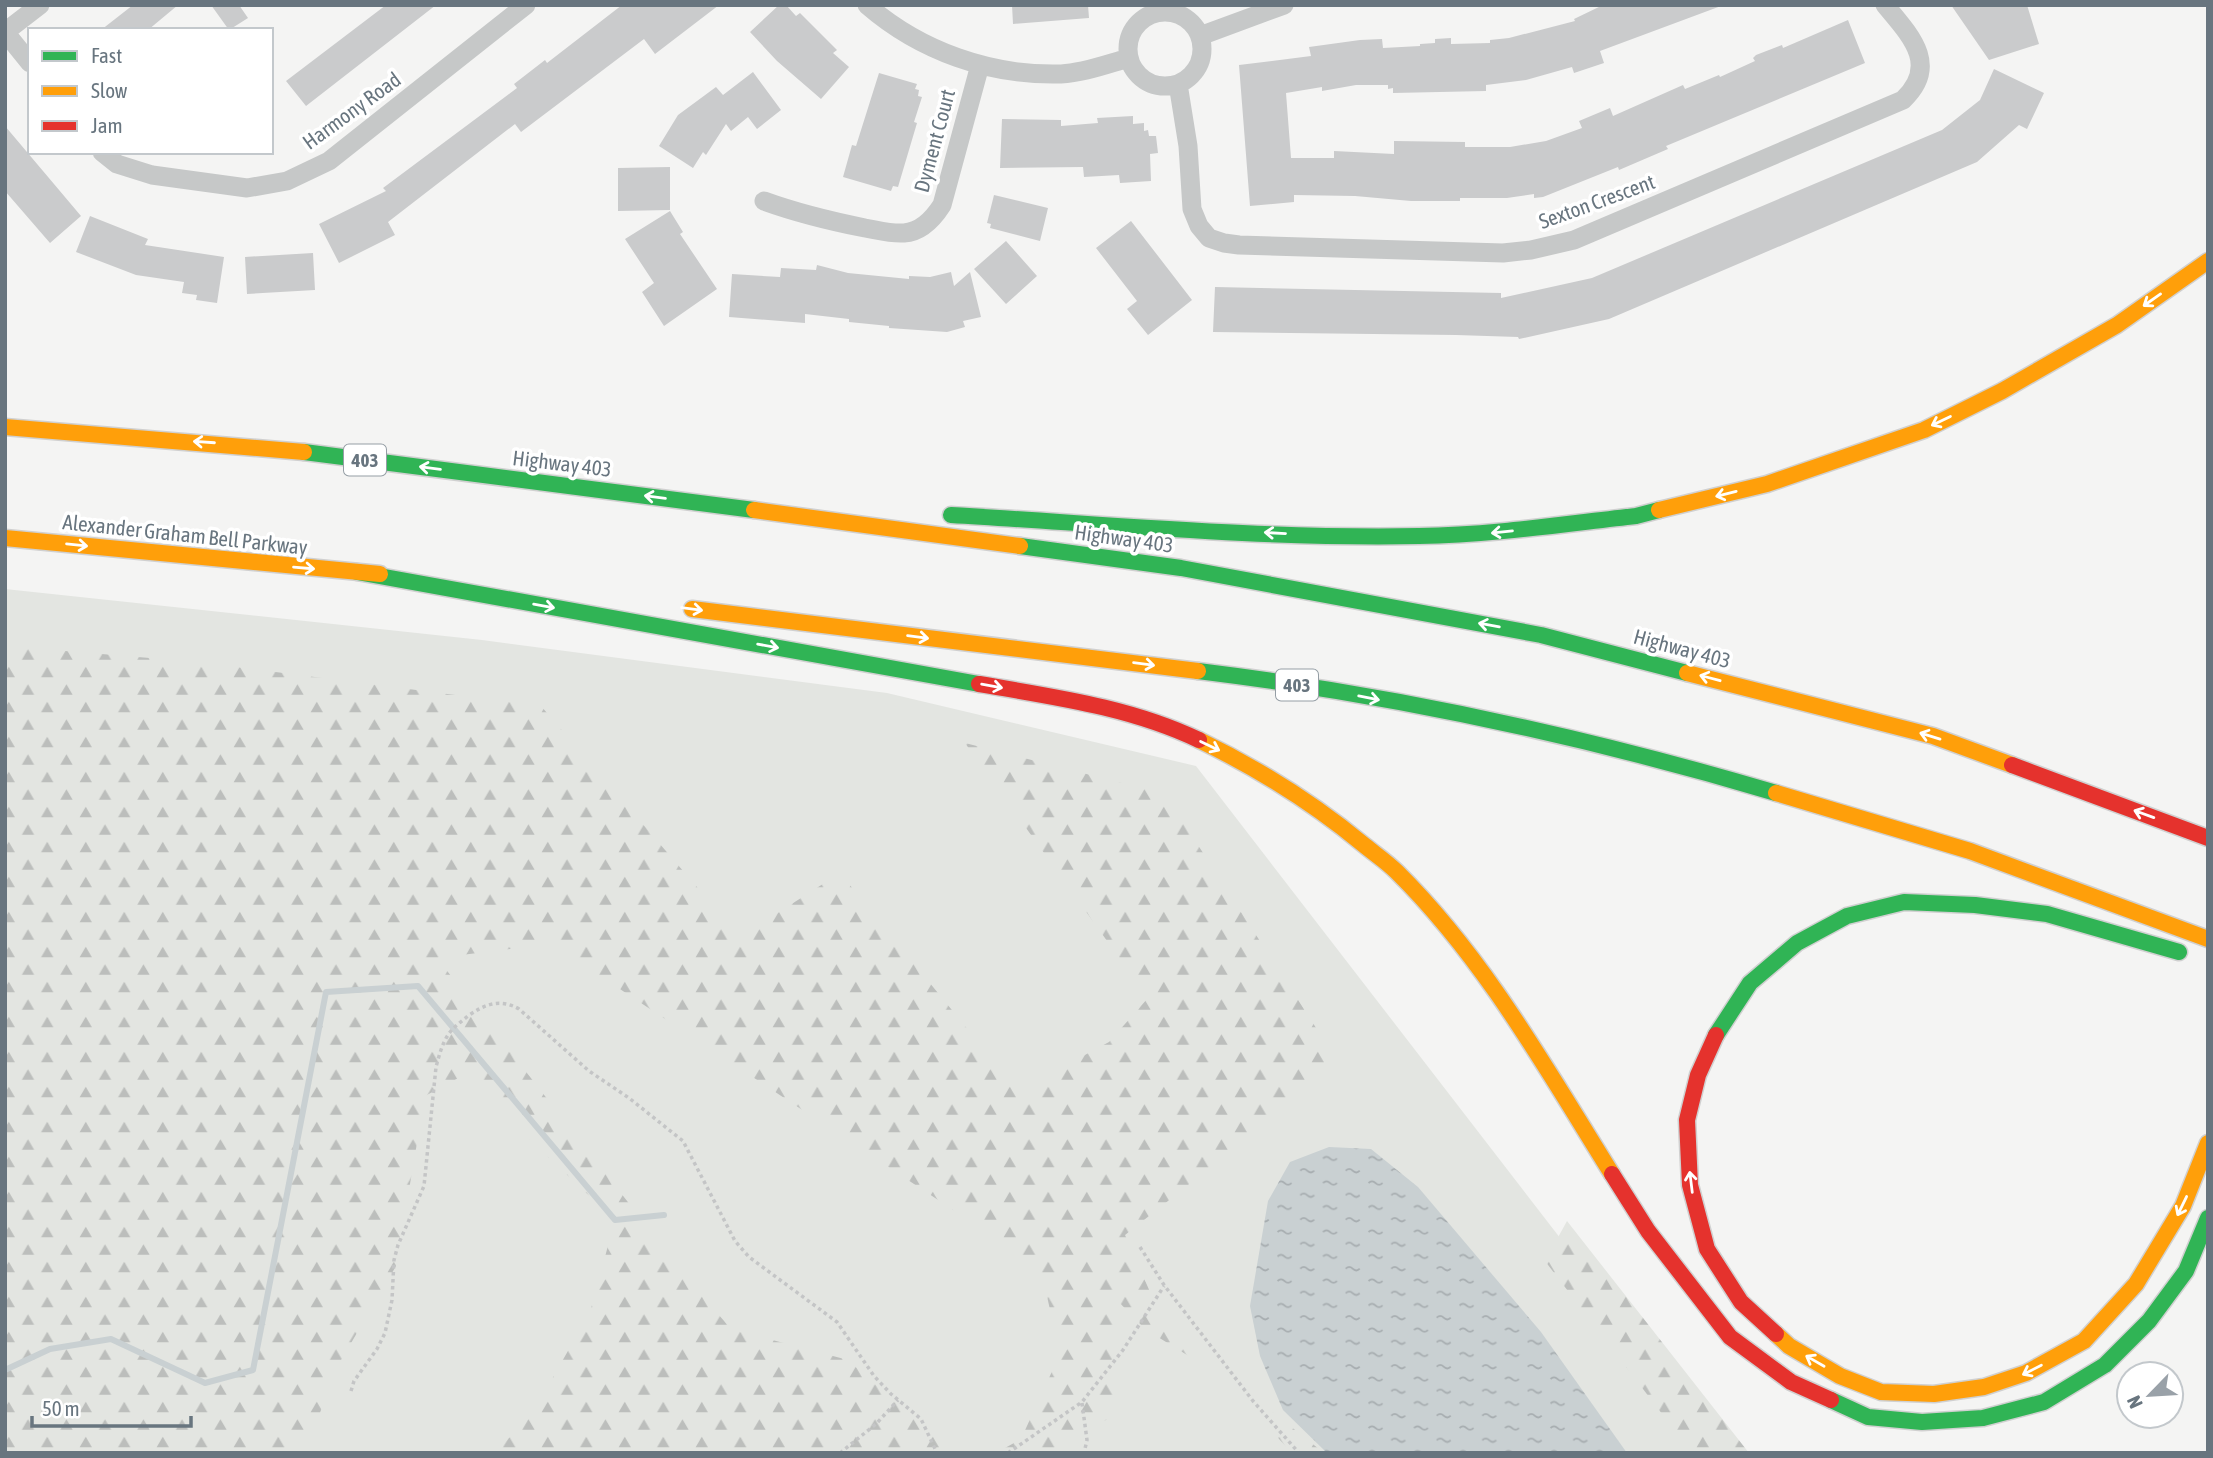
<svg xmlns="http://www.w3.org/2000/svg" width="2213" height="1458" font-family="'Asap Condensed',sans-serif">
<style>
.green{fill:#e3e5e1}
.forest{fill:url(#forest-firs)}
.water{fill:url(#water-ripples)}
.lines{fill:none;stroke-linecap:round;stroke-linejoin:round}
.stream{stroke:#c9d0d2;stroke-width:6}
.building{fill:#cacbcc}
.fast-casing{stroke:#d0d0d0;stroke-width:19}
.slow-casing{stroke:#d0d0d0;stroke-width:19}
.jam-casing{stroke:#d0d0d0;stroke-width:19}
.path{stroke:#c4c5c6;stroke-width:3.5;stroke-dasharray:3.5 3.5;stroke-linecap:butt}
.street{stroke:#c6c8c8;stroke-width:19}
.fast{stroke:#30b455;stroke-width:16}
.slow{stroke:#ff9f0a;stroke-width:16}
.jam{stroke:#e5322d;stroke-width:16}
.oneway{stroke:#fff}
.labels{text-anchor:middle;stroke-width:7;stroke-linejoin:round;paint-order:stroke}
.shield{fill:#fff;stroke:#959ea5;stroke-width:2}
.shield-label{font-size:19px;font-weight:bold;fill:#68757f}
.street-label{font-size:21px;fill:#68757f;stroke:#fff}
</style>
<defs>
<pattern id="forest-firs" width="22" height="20" patternUnits="userSpaceOnUse" patternTransform="scale(1.75)"><rect width="22" height="20" fill="#e3e5e1"/><path d="M5 1l3.5 6h-7zM16 11l3.5 6h-7z" fill="#bcbebc"/></pattern>
<pattern id="water-ripples" width="26" height="14" patternUnits="userSpaceOnUse" patternTransform="scale(1.75)"><rect width="26" height="14" fill="#c9d0d2"/><path d="M2 4q2-2 4 0t4 0M15 11q2-2 4 0t4 0" fill="none" stroke="#a7adb0"/></pattern>
</defs>
<rect width="100%" height="100%" fill="#f4f4f3"/>
<!-- green -->
<path class="green" d="M5,589L482,640L887,693L1196,766L1726,1453H5Z"/>
<!-- forest -->
<path class="forest" d="M5,646L198,662L541,706L740,937L840,873L1018,1091L1109,1042L1148,998L965,743L1165,794L1340,1065L1125,1235L1172,1342L1226,1375L1324,1453H1292L1221,1376L1145,1329L1113,1296L1116,1391L1109,1418L1054,1453H996L1021,1439L1060,1354L1044,1283L1003,1243L552,944L437,958L692,1284L731,1329L848,1360L920,1424L973,1453H497L543,1395L590,1312L615,1220L462,1076L425,1096L396,1266L340,1362L304,1453H5Z
M1567,1221L1749,1453H1692L1545,1261Z"/>
<!-- water -->
<path class="water" d="M1329,1147L1371,1149L1418,1187L1541,1332L1627,1453H1327L1283,1410L1260,1356L1250,1306L1268,1201L1290,1162Z"/>
<g class="lines">
<!-- stream -->
<path class="stream" d="M5,1370L50,1349L111,1339L205,1383L253,1370L326,992L418,986L615,1220L664,1215"/>
</g>
<!-- building -->
<path class="building" d="M133,5H178L148,30H101Z
M211,5H239L248,18L229,30Z
M386,5H436L306,106L286,81Z
M622,5H719L655,54L644,39L521,132L515,124L388,222L395,235L339,263L319,224L386,191L383,188L517,88L514,84L545,60L547,63Z
M779,5H786L796,16L800,13L837,50L833,53L849,67L821,99L777,61L750,32Z
M1012,5H1088L1089,18L1013,24Z
M1603,5L1721,6L1600,51L1604,63L1574,73L1572,67L1526,80L1486,85V91L1393,93V88L1388,89V85H1356L1322,91V87L1286,93L1291,158H1334V151L1394,154V141L1465,142V147H1510L1546,141L1582,128L1579,121L1610,108L1613,116L1683,85L1685,89L1719,75L1720,77L1755,61L1753,58L1756,55L1782,45L1783,48L1848,20L1865,63L1666,146L1668,149L1619,170L1618,167L1543,197L1534,198V194L1507,198H1460V201H1411L1355,196L1294,195V202L1250,206L1239,65L1311,56L1309,47L1360,40L1382,39L1383,48L1420,46V44L1435,43V39L1451,38V44L1490,43V40L1509,38L1575,21L1574,19Z
M1951,5H2027L2039,44L1989,60Z
M1994,69L2044,93L2027,129L2019,125L1977,162L1609,319L1519,339L1518,337L1456,335L1213,332L1215,287L1501,293V298L1592,278L1942,130L1980,100Z
M753,72L781,110L757,129L748,117L731,131L726,124L706,155L703,152L693,168L659,146L678,115L716,87L723,95Z
M879,73L917,84L915,89L919,90L918,96L922,97L914,122L917,123L898,187L893,186L891,191L843,177L852,145L856,146Z
M1133,116V124L1144,123V131L1148,130L1149,136H1156L1158,153L1150,154L1151,181L1120,183L1119,175L1084,177L1083,167L1000,168L1002,119L1061,120V126L1098,123L1097,118Z
M5,126L81,216L50,243L5,191Z
M670,167V210L618,211V168Z
M994,195L1048,208L1040,241L990,228L991,224L987,223Z
M670,211L683,232L680,234L717,289L664,326L642,292L654,283L625,239Z
M90,216L148,239L145,245L224,257L217,303L196,300L197,295L182,293L184,282L136,275L76,252Z
M1131,221L1192,300L1148,335L1127,309L1137,301L1096,248Z
M1006,241L1037,276L1006,304L974,269Z
M313,253L315,290L247,294L245,257Z
M817,265L848,273L909,279V276L930,277L951,272L954,286L970,272L981,317L963,321L965,327L947,332L889,328V326L849,322V319L805,314V323L729,317L732,274L780,277L781,268L816,270Z"/>
<g class="lines">
<defs>
<path id="fast" d="M304,452L754,510
M951,515C1106,524 1263,539 1419,536C1492,535 1564,524 1636,516L1659,510
M1020,546L1181,568L1541,635L1687,673
M357,572L979,684
M1198,671C1393,695 1588,737 1776,793
M1716,1035L1750,983L1797,943L1847,916L1904,902L1975,905L2047,914L2179,952
M1831,1400L1868,1417L1922,1422L1983,1418L2044,1402L2105,1365L2149,1321L2186,1271L2208,1218"/>
<path id="slow" d="M5,427L304,452
M754,510L1020,546
M1659,510L1767,484L1924,430L2002,391L2117,325L2208,261
M5,538L380,574
M692,609L1198,671
M1687,673L1933,736L2012,765
M1199,740C1259,769 1312,802 1364,845C1375,854 1387,862 1397,872C1485,959 1547,1070 1612,1174
M1776,793L1970,851L2208,939
M1776,1334L1789,1346L1840,1376L1881,1392L1934,1394L1984,1387L2026,1373L2084,1341L2136,1284L2183,1206L2208,1143"/>
<path id="jam" d="M979,684C1054,697 1130,707 1199,740
M2012,765L2208,838
M1716,1035L1698,1075L1687,1120L1690,1185L1707,1249L1741,1302L1776,1334
M1612,1174L1648,1231L1730,1337L1791,1382L1831,1400"/>
</defs>
<!-- fast casing -->
<use href="#fast" class="fast-casing"/>
<!-- slow casing -->
<use href="#slow" class="slow-casing"/>
<!-- jam casing -->
<use href="#jam" class="jam-casing"/>
<!-- path -->
<path class="path" d="M1140,1247L1164,1285L1253,1401L1299,1453
M351,1391L354,1381L377,1349L385,1333L392,1300L394,1260L398,1245L424,1186L436,1067C439,1056 442,1044 448,1035C453,1027 461,1022 468,1016C485,1004 500,998 519,1009L589,1071L629,1098L683,1141L735,1241L749,1257L837,1322L874,1376L891,1394L921,1419L937,1453
M1082,1403L1087,1440L1084,1453
M840,1453L876,1424L898,1400
M1008,1453L1082,1402L1123,1350L1164,1286"/>
<!-- street -->
<path class="street" d="M867,5C920,51 990,76 1061,74C1084,73 1107,64 1129,58
M1128 49a37 37 0 1 1 74 0a37 37 0 1 1-74 0Z
M5,32L40,5
M5,32L30,63
M1200,36L1284,5
M1178,84L1188,146L1192,209L1199,226L1209,238L1224,243L1239,245L1503,253L1531,250L1574,240L1903,100C1940,65 1910,35 1885,5
M102,152L117,164L152,175L247,188L287,181L329,161L526,5
M764,201C797,213 830,221 865,228C877,230 891,234 904,233C921,232 933,219 942,205L980,65"/>
<!-- fast -->
<use href="#fast" class="fast"/>
<!-- slow -->
<use href="#slow" class="slow"/>
<!-- jam -->
<use href="#jam" class="jam"/>
</g>
<!-- one-way arrows -->
<defs><path id="oneway-shaft" d="M-6 0H5M1.5-3L5.5 0L1.5 3" fill="none" stroke-width="1.6" stroke-linecap="round" stroke-linejoin="round" transform="scale(1.75)"/></defs>
<g class="oneway">
<use href="#oneway-shaft" transform="translate(2152 300) rotate(145)"/>
<use href="#oneway-shaft" transform="translate(1941 421) rotate(154)"/>
<use href="#oneway-shaft" transform="translate(204 442) rotate(-176)"/>
<use href="#oneway-shaft" transform="translate(430 468) rotate(-173)"/>
<use href="#oneway-shaft" transform="translate(1726 494) rotate(166)"/>
<use href="#oneway-shaft" transform="translate(655 497) rotate(-173)"/>
<use href="#oneway-shaft" transform="translate(1502 532) rotate(174)"/>
<use href="#oneway-shaft" transform="translate(1275 533) rotate(-177)"/>
<use href="#oneway-shaft" transform="translate(77 545) rotate(6)"/>
<use href="#oneway-shaft" transform="translate(304 568) rotate(5)"/>
<use href="#oneway-shaft" transform="translate(544 606) rotate(10)"/>
<use href="#oneway-shaft" transform="translate(692 609) rotate(7)"/>
<use href="#oneway-shaft" transform="translate(1489 625) rotate(-170)"/>
<use href="#oneway-shaft" transform="translate(918 637) rotate(7)"/>
<use href="#oneway-shaft" transform="translate(768 646) rotate(10)"/>
<use href="#oneway-shaft" transform="translate(1144 664) rotate(7)"/>
<use href="#oneway-shaft" transform="translate(1710 678) rotate(-165)"/>
<use href="#oneway-shaft" transform="translate(992 686) rotate(10)"/>
<use href="#oneway-shaft" transform="translate(1369 698) rotate(11)"/>
<use href="#oneway-shaft" transform="translate(1930 736) rotate(-163)"/>
<use href="#oneway-shaft" transform="translate(1210 746) rotate(26)"/>
<use href="#oneway-shaft" transform="translate(2144 814) rotate(-160)"/>
<use href="#oneway-shaft" transform="translate(1691 1182) rotate(-97)"/>
<use href="#oneway-shaft" transform="translate(2182 1206) rotate(116)"/>
<use href="#oneway-shaft" transform="translate(1815 1361) rotate(-150)"/>
<use href="#oneway-shaft" transform="translate(2032 1370) rotate(153)"/>
</g>
<g class="labels">
<!-- shield labels -->
<g class="shield">
<rect x="344" y="444.5" width="42" height="31" rx="5"/>
<rect x="1276" y="669.5" width="42" height="31" rx="5"/>
</g>
<g class="shield-label">
<text x="365" y="467">403</text>
<text x="1297" y="692">403</text>
</g>
<!-- street labels -->
<g class="street-label">
<text transform="translate(352 111) rotate(-36)" y="7">Harmony Road</text>
<text transform="translate(935 141) rotate(-75)" y="7">Dyment Court</text>
<text transform="translate(1597 202) rotate(-20)" y="7">Sexton Crescent</text>
<text transform="translate(562 464) rotate(7)" y="7">Highway 403</text>
<text transform="translate(185 535) rotate(6)" y="7">Alexander Graham Bell Parkway</text>
<text transform="translate(1124 539) rotate(8)" y="7">Highway 403</text>
<text transform="translate(1682 649) rotate(15)" y="7">Highway 403</text>
</g>
</g>
<!-- border -->
<rect width="2213" height="1458" fill="none" stroke="#68757f" stroke-width="14"/>
<!-- legend -->
<rect x="28" y="28" width="245" height="126" fill="#ffffff" stroke="#c3c8cc" stroke-width="2"/>
<rect x="42" y="51" width="35" height="10" fill="#30b455" stroke="#c3c8cc" stroke-width="2"/>
<text x="91" y="63" font-size="21" fill="#68757f">Fast</text>
<rect x="42" y="86" width="35" height="10" fill="#ff9f0a" stroke="#c3c8cc" stroke-width="2"/>
<text x="91" y="98" font-size="21" fill="#68757f">Slow</text>
<rect x="42" y="121" width="35" height="10" fill="#e5322d" stroke="#c3c8cc" stroke-width="2"/>
<text x="91" y="133" font-size="21" fill="#68757f">Jam</text>
<!-- north arrow -->
<g transform="translate(2150 1395) rotate(245)"><circle r="33" fill="#ffffff" stroke="#c3c8cc" stroke-width="2"/>
<path d="M0-5L12 26L0 18L-12 26Z" fill="#99a1a8"/>
<text y="-10" font-size="19" font-weight="bold" text-anchor="middle" fill="#68757f">N</text>
</g>
<!-- scale -->
<path d="M32 1416v10h159v-10" fill="none" stroke="#68757f" stroke-width="3.5"/>
<text x="42" y="1416" font-size="21" fill="#68757f" stroke="#ffffff" stroke-width="5" paint-order="stroke">50 m</text>
</svg>
